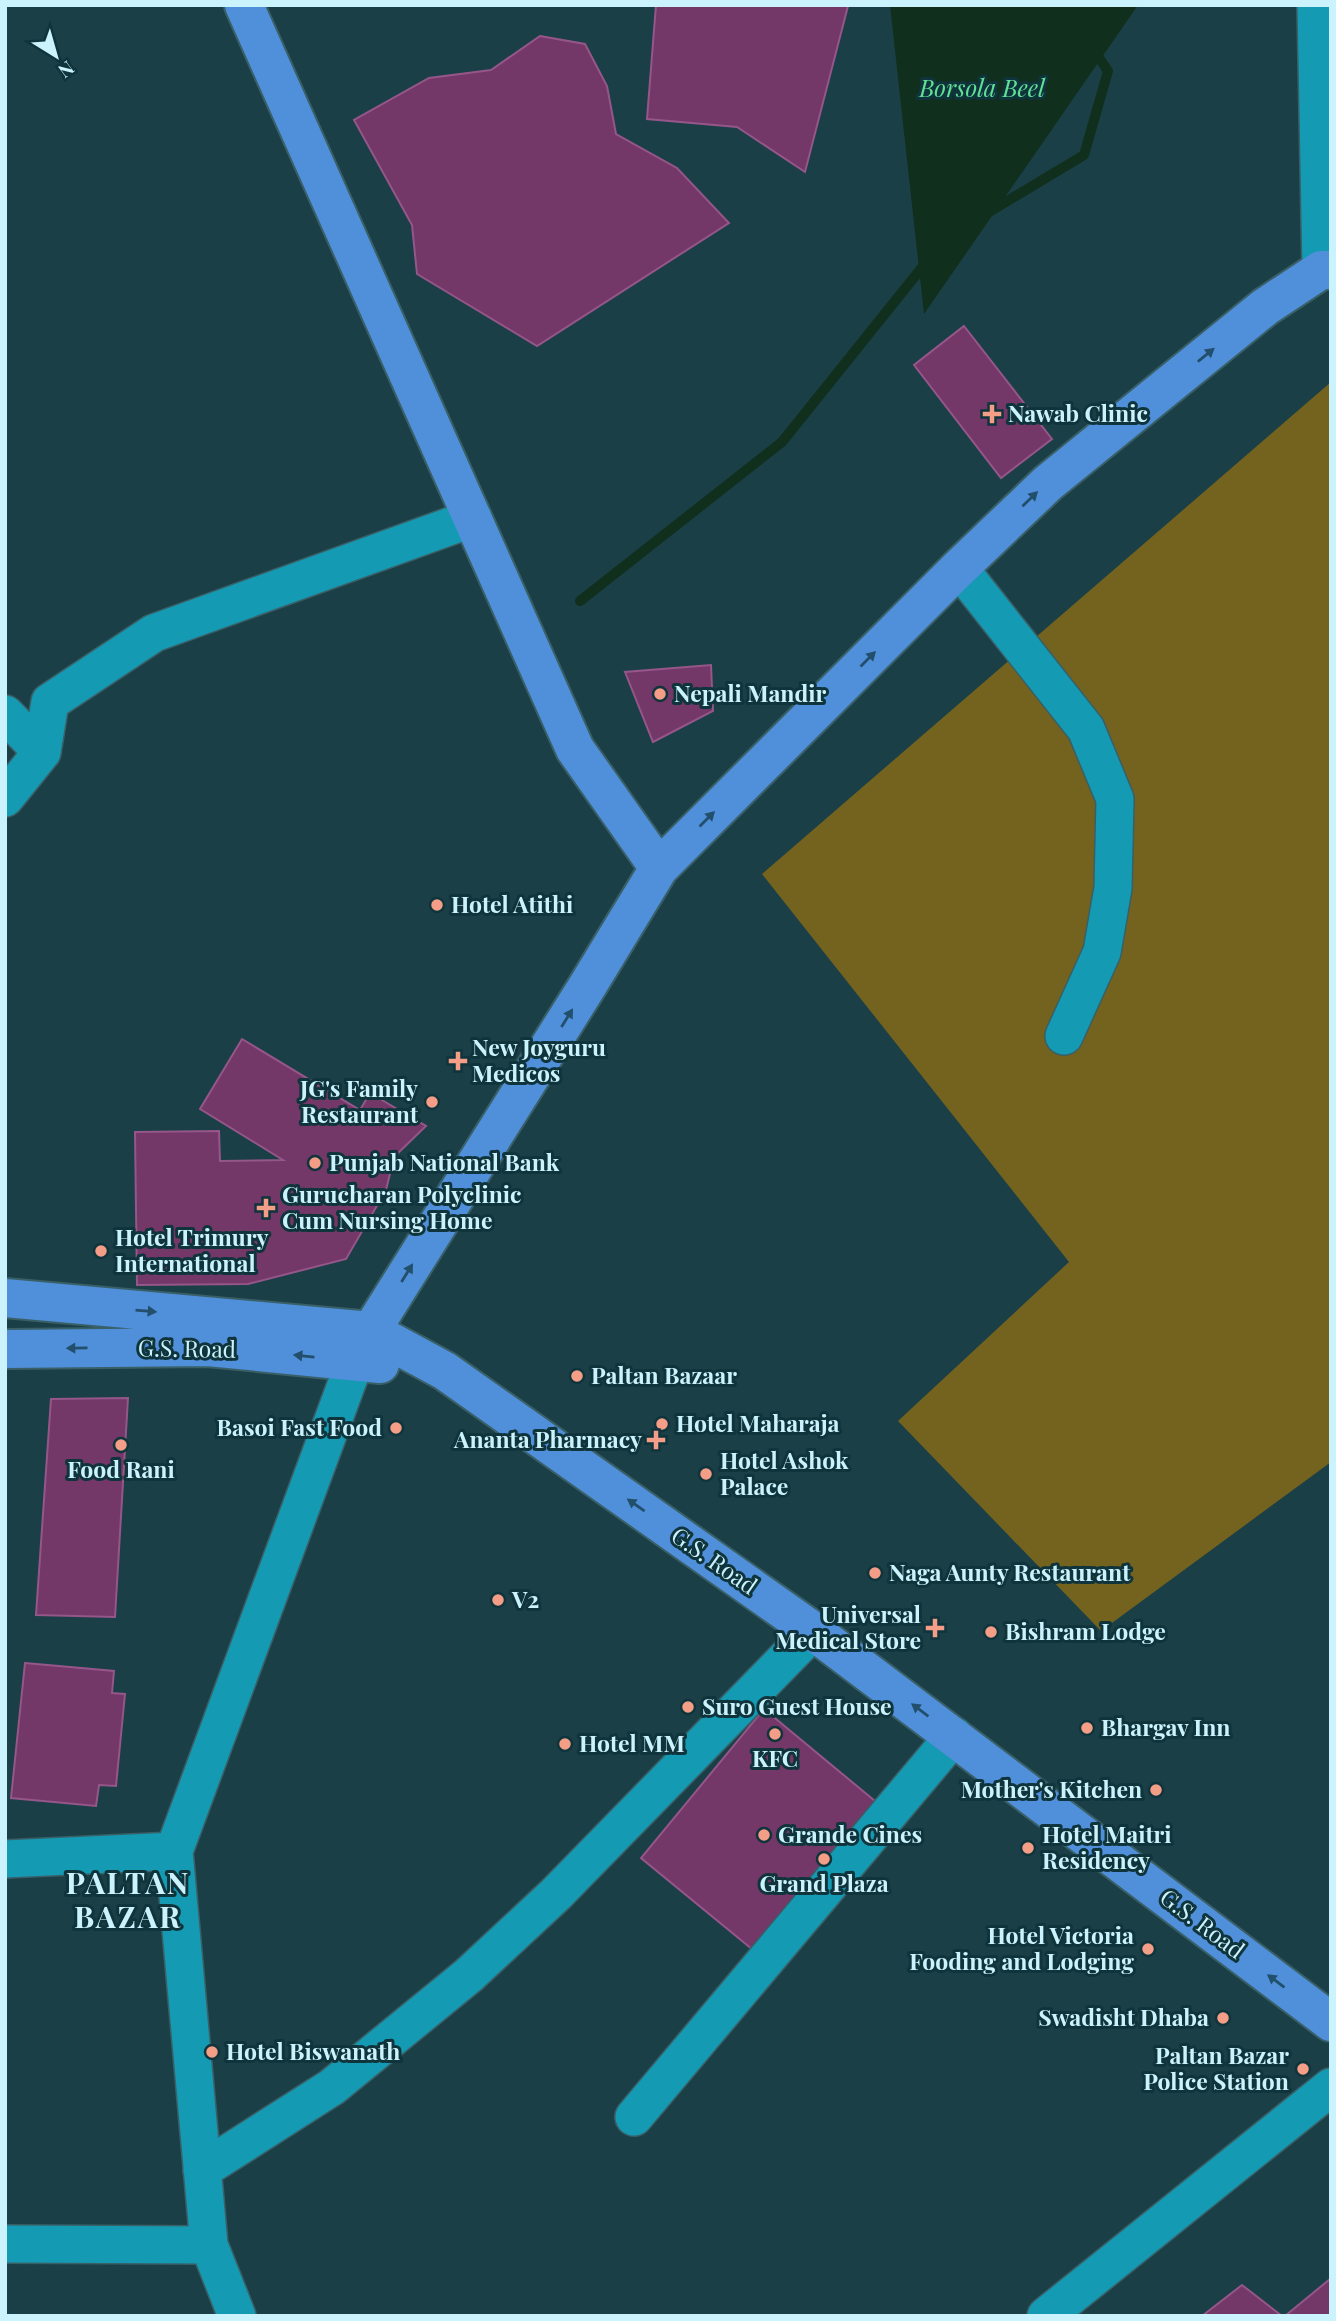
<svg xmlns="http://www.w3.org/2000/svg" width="1336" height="2321" font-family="'Playfair Display',serif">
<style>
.green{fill:#74631e}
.water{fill:#102f1c}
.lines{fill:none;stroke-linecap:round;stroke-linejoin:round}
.stream{stroke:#102f1c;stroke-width:10}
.building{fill:#733768;stroke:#955689;stroke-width:2}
.minor-casing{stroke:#395f67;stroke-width:40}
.major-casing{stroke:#395f67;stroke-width:42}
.minor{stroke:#149ab2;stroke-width:37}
.major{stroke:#508fda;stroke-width:38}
.oneway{fill:#224f6b}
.poi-dot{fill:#f49e88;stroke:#0f343c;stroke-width:2.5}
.labels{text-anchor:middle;stroke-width:6;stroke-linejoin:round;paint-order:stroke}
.poi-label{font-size:23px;font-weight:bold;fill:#cbf3fd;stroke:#0f343c;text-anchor:start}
.street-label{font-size:23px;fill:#cbf3fd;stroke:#0f343c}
.water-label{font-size:24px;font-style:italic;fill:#61e195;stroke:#0f343c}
.district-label{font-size:30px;font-weight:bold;letter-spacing:2px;fill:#cbf3fd;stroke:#0f343c}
</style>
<rect width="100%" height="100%" fill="#1b3f47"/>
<!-- green -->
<path class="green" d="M1331,382V1462L1101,1631L898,1421L1069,1262L762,874Z"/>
<!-- water -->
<path class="water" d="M890,5H1138L924,314Z"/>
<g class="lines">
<!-- stream -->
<path class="stream" d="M989,212L1084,155L1108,71L1093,49
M580,601L782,442L928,260"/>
</g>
<!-- building -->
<path class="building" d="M656,5L848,6L805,172L737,127L647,119Z
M540,36L585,44L607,86L616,134L677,168L729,223L537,346L417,274L412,225L354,120L429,78L491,70Z
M964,326L1052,439L1001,478L914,365Z
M711,665L713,711L653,742L625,672Z
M242,1039L360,1110L370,1093L426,1126L394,1157L386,1190L346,1259L248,1284L137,1285L135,1132L219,1131L220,1161L283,1160L200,1109Z
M128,1398L115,1617L36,1615L51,1399Z
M25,1663L114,1671L112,1693L125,1694L116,1786L99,1785L96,1806L11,1798Z
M764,1709L887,1811L764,1959L641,1858Z
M1330,2279L1331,2316H1285Z
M1242,2285L1282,2316H1202Z"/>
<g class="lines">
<defs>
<path id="minor" d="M1316,5L1321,270
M959,568L1086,729L1115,799L1113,888L1102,952L1064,1036
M5,714L42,752L5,798
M42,752L50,702L154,633L473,518
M5,1859L174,1851
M634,2117L954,1736
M202,2170L332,2087L469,1975L556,1894L813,1631
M5,2244L209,2245
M237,2316L209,2245L174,1851L355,1361
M1046,2316L1331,2087"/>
<path id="major" d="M244,5L575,749L659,868
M5,1298L371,1331L445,1371L813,1631L1331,2022
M5,1349L208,1347L380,1364
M355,1361L371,1331L588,985L659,868L959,568L1048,483L1265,307L1321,270H1331"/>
</defs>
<!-- minor casing -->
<use href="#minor" class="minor-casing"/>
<!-- major casing -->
<use href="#major" class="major-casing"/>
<!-- minor -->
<use href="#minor" class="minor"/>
<!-- major -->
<use href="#major" class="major"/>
</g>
<!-- one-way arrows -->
<defs><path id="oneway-solid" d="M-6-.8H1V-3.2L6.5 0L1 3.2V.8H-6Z" transform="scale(1.75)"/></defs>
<g class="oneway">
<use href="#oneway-solid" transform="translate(1206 355) rotate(-39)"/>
<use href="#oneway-solid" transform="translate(1030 499) rotate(-44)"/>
<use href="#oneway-solid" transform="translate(868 659) rotate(-45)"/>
<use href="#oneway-solid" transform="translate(707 819) rotate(-45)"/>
<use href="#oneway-solid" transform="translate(567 1018) rotate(-58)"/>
<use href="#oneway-solid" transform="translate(407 1273) rotate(-58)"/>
<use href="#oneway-solid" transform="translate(146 1311) rotate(5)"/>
<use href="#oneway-solid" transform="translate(77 1348) rotate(179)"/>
<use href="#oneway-solid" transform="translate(304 1356) rotate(-174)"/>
<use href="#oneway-solid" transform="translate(636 1505) rotate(-145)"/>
<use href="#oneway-solid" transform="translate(920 1710) rotate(-143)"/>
<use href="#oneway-solid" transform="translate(1276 1981) rotate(-143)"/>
</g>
<!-- markers -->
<g class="poi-dot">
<path d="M988.5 403.5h7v7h7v7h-7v7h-7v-7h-7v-7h7z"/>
<circle cx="660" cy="694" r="7"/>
<circle cx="437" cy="905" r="7"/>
<path d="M454.5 1050.5h7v7h7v7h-7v7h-7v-7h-7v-7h7z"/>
<circle cx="432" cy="1102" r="7"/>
<circle cx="315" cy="1163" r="7"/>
<path d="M262.5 1197.5h7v7h7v7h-7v7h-7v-7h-7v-7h7z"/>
<circle cx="101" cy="1251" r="7"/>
<circle cx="577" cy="1376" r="7"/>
<circle cx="662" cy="1424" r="7"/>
<circle cx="396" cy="1428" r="7"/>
<path d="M652.5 1429.5h7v7h7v7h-7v7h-7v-7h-7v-7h7z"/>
<circle cx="121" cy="1445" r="7"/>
<circle cx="706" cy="1474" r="7"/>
<circle cx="875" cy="1573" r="7"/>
<circle cx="498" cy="1600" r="7"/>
<path d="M931.5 1617.5h7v7h7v7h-7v7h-7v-7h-7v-7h7z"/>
<circle cx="991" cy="1632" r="7"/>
<circle cx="688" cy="1707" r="7"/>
<circle cx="1087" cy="1728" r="7"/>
<circle cx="775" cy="1734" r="7"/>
<circle cx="565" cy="1744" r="7"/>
<circle cx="1156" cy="1790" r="7"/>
<circle cx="764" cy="1835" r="7"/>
<circle cx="1028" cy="1848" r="7"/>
<circle cx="824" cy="1859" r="7"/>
<circle cx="1148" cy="1949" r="7"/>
<circle cx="1223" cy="2018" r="7"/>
<circle cx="212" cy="2052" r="7"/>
<circle cx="1303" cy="2069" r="7"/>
</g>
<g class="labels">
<!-- poi labels -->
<g class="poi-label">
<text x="1008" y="422">Nawab Clinic</text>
<text x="674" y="702">Nepali Mandir</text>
<text x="451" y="913">Hotel Atithi</text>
<text x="472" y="1056">New Joyguru<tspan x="472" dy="26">Medicos</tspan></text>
<text x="418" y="1097" text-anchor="end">JG's Family<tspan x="418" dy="26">Restaurant</tspan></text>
<text x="329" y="1171">Punjab National Bank</text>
<text x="282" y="1203">Gurucharan Polyclinic<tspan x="282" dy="26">Cum Nursing Home</tspan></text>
<text x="115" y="1246">Hotel Trimury<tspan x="115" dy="26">International</tspan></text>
<text x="591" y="1384">Paltan Bazaar</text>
<text x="676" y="1432">Hotel Maharaja</text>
<text x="382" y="1436" text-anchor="end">Basoi Fast Food</text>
<text x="642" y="1448" text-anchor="end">Ananta Pharmacy</text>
<text x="720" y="1469">Hotel Ashok<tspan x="720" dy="26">Palace</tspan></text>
<text x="121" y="1478" text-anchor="middle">Food Rani</text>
<text x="889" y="1581">Naga Aunty Restaurant</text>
<text x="512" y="1608">V2</text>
<text x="921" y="1623" text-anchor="end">Universal<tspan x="921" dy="26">Medical Store</tspan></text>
<text x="1005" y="1640">Bishram Lodge</text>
<text x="702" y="1715">Suro Guest House</text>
<text x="1101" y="1736">Bhargav Inn</text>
<text x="579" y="1752">Hotel MM</text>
<text x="775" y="1767" text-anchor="middle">KFC</text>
<text x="1142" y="1798" text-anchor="end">Mother's Kitchen</text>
<text x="778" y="1843">Grande Cines</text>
<text x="1042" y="1843">Hotel Maitri<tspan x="1042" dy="26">Residency</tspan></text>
<text x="824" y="1892" text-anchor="middle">Grand Plaza</text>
<text x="1134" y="1944" text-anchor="end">Hotel Victoria<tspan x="1134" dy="26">Fooding and Lodging</tspan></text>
<text x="1209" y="2026" text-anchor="end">Swadisht Dhaba</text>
<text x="226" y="2060">Hotel Biswanath</text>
<text x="1289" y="2064" text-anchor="end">Paltan Bazar<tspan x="1289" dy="26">Police Station</tspan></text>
</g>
<!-- street labels -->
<g class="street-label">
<text transform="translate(187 1349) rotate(1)" y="8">G.S. Road</text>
<text transform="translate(714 1561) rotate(35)" y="8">G.S. Road</text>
<text transform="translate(1202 1924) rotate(37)" y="8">G.S. Road</text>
</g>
<!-- water labels -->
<g class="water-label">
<text x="982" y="97">Borsola Beel</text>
</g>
<!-- district labels -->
<g class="district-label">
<text x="128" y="1894">PALTAN<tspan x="128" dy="34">BAZAR</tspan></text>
</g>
</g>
<!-- border -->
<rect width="1336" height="2321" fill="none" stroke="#cbf3fd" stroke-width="14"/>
<!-- north arrow -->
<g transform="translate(56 56) rotate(143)" stroke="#0f343c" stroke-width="5" paint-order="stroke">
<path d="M0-5L12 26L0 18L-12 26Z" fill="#cbf3fd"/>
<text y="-10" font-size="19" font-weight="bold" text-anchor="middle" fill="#cbf3fd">N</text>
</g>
</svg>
